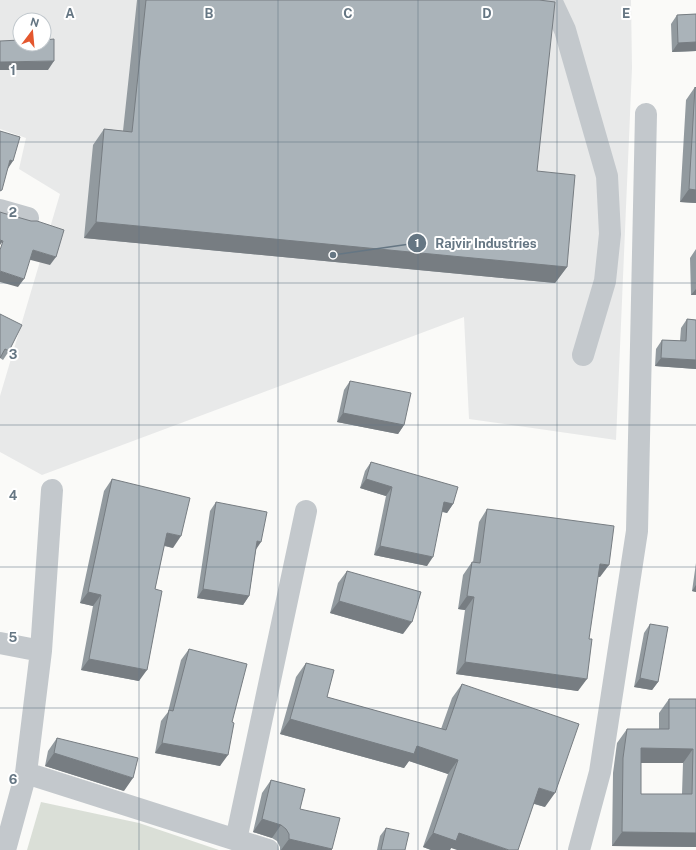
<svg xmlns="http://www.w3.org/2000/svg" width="696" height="850" font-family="'Public Sans',sans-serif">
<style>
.built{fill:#e8e9e9;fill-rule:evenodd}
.green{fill:#dadfd7}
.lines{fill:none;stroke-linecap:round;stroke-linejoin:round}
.minor{stroke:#c3c8cc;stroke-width:22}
.wall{fill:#929a9f;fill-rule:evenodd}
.shaded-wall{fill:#777d82}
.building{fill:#aab3b9;stroke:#777d82;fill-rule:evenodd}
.grid{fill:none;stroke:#657683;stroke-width:1;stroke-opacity:0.55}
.grid-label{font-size:13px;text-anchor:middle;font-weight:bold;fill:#657683;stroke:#fff;stroke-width:4;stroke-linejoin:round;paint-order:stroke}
.leader{fill:none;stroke:#657683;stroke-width:1.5}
.callout-dot{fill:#657683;stroke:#fff;stroke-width:1.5}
.mark-label{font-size:12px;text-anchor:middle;font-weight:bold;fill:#fff}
.callout-label{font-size:13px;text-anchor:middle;font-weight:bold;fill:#657683;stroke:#fff;stroke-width:4;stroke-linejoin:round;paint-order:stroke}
</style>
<rect width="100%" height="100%" fill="#fafaf8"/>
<!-- built -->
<path class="built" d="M0,0H631L632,68L616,440L469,419L464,317L42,475L0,452V396L60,194L19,169L26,138L0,129ZM20,20H44V44H20Z"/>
<!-- green -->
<path class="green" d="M41,802L139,823L219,850H27Z"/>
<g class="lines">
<!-- minor -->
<path class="minor" d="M551,0L565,30L607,176L610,234L605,281L583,355
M0,210L28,218
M0,643L41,651L52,490
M26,773L268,850
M236,840L306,511
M5,850L26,773L41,651
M579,850L600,772L637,531L646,114"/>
</g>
<!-- wall -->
<path class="wall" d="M137,0H539L537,171L567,267L555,283L84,238L93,145L104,129L123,131Z
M696,14V51L672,52L671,24L677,15Z
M695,87L696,203L680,202L686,100Z
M696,249V295H691L690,258Z
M0,314L9,351L3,360L0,358Z
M687,319L696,320V369L655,366L656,349L662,340L680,341L681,328Z
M350,381L404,425L398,434L337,422L344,390Z
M371,462L453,504L447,513L442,512L427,566L374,555L386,496L360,488L365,471Z
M112,479L173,548L164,546L155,589L139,681L81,670L93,606L80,603L104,491Z
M216,502L256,549L249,596L243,605L197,598L210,511Z
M487,509L600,577H598L578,691L456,674L465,610L458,609L463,575L472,562H473L479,522Z
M696,563V592L692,591Z
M347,571L403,634L330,613L338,583Z
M650,624L658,682L652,690L634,687L644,633Z
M189,649L232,722L220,766L155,753L161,721L168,712L181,660Z
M306,663L327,697L441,729L452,698L462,684L545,807L534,804L451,848L450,850H431L423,847L448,774L409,761L404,768L280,734L296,677Z
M669,699H696V847L612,846L613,773L617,743L627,729H659V713ZM641,763H683L682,794H641Z
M57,738L124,791L45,766L48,751Z
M271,780L300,809L332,850H280V847L277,841L272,838L253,832L262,793Z
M386,828L405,850H377L380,836Z"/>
<!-- shaded-wall -->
<path class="shaded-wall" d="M696,42V51L672,52L678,43Z
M54,61L48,70H0V62Z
M10,160L13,161L7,170Z
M689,189L696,190V203L680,202Z
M96,222L567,267L555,283L84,238Z
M0,240L3,241L0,245Z
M33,250L56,257L50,265L27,259Z
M0,271L24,279L18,287L0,282Z
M696,289V295H691Z
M661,358L696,360V369L655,366Z
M343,413L404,425L398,434L337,422Z
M366,479L392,487L386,496L360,488Z
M444,502L453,504L447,513L438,510Z
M167,533L181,536L173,548L159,544Z
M257,541L261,542L255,551Z
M380,546L433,557L427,566L374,555Z
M600,564L609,565L600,577L591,576Z
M696,585V592L692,591Z
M203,589L249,596L243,605L197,598Z
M88,592L101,595L93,606L80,603Z
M467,596L474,597L465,610L458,609Z
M339,601L412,622L403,634L330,613Z
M89,659L147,670L139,681L81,670Z
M465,662L587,679L578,691L456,674Z
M640,678L658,682L652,690L634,687Z
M290,719L417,746L458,760L448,774L409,761L404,768L280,734Z
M162,743L228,755L220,766L155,753Z
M641,748L693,749L683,763H631Z
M54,753L133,778L124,791L45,766Z
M539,788L555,793L545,807L529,802Z
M262,819L281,825L272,838L253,832Z
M622,832L696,833V847L612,846Z
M433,833H459L509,850H457L451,848L450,850H431L423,847Z
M289,839L332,849V850H281Z"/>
<!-- building -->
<path class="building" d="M146,0H539L555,2L537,171L575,175L567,267L96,222L104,129L132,132Z
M696,14V42L678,43L677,15Z
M54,39V61L0,62V41L20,40V44H44V40Z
M695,87L696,88V190L689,189Z
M0,131L20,137L13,161L10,160L2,190L0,191Z
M0,212L3,213L31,221H37L64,230L56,257L33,250L24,279L0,271V250L3,241L0,240Z
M0,314L22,325L9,351L5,349L0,358Z
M687,319L696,320V360L661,358L662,340L686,341Z
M350,381L411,393L404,425L343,413Z
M371,462L458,487L453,504L444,502L433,557L380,546L392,487L366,479Z
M112,479L190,498L181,536L167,533L155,589L162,591L147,670L89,659L101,595L88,592Z
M216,502L267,512L261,542L257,541L249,596L203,589Z
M487,509L614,526L609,565L600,564L589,639H592L587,679L465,662L474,597L467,596L472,562L480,563Z
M347,571L421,592L412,622L339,601Z
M650,624L668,627L658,682L640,678Z
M189,649L247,664L232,722L234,723L228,755L162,743L169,710L173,711Z
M306,663L334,670L327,697L446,730L462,684L579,724L555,793L539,788L518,850H509L459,833L456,841L433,833L458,760L417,746L414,754L290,719Z
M669,699H696V833L622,832L623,758L627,729H669ZM641,748L693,749L692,794H641Z
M57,738L138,758L133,778L54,753Z
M271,780L305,789L300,809L340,818L332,849L289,839V834L286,829L281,825L262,819Z
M386,828L409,833L405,850H381Z"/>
<!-- grid -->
<path class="grid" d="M139,0V850M278,0V850M418,0V850M557,0V850M0,142H696M0,283H696M0,425H696M0,567H696M0,708H696"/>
<g class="grid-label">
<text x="70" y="18">A</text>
<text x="209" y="18">B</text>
<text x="348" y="18">C</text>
<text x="487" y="18">D</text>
<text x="626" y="18">E</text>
<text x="13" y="75">1</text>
<text x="13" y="217">2</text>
<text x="13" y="359">3</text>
<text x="13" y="500">4</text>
<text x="13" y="642">5</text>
<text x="13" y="784">6</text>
</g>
<!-- callouts -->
<path class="leader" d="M333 255L417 243"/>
<g class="callout-dot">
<circle cx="333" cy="255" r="4"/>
<circle cx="417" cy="243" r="10"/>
</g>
<g class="mark-label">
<text x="417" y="247">1</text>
</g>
<g class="callout-label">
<text x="486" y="248">Rajvir Industries</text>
</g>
<!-- north arrow -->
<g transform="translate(32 32) rotate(16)"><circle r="19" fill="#ffffff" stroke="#c1c8cd"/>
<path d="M0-3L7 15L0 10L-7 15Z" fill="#e4572e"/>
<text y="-6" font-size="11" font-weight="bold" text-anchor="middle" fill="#657683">N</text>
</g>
</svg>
